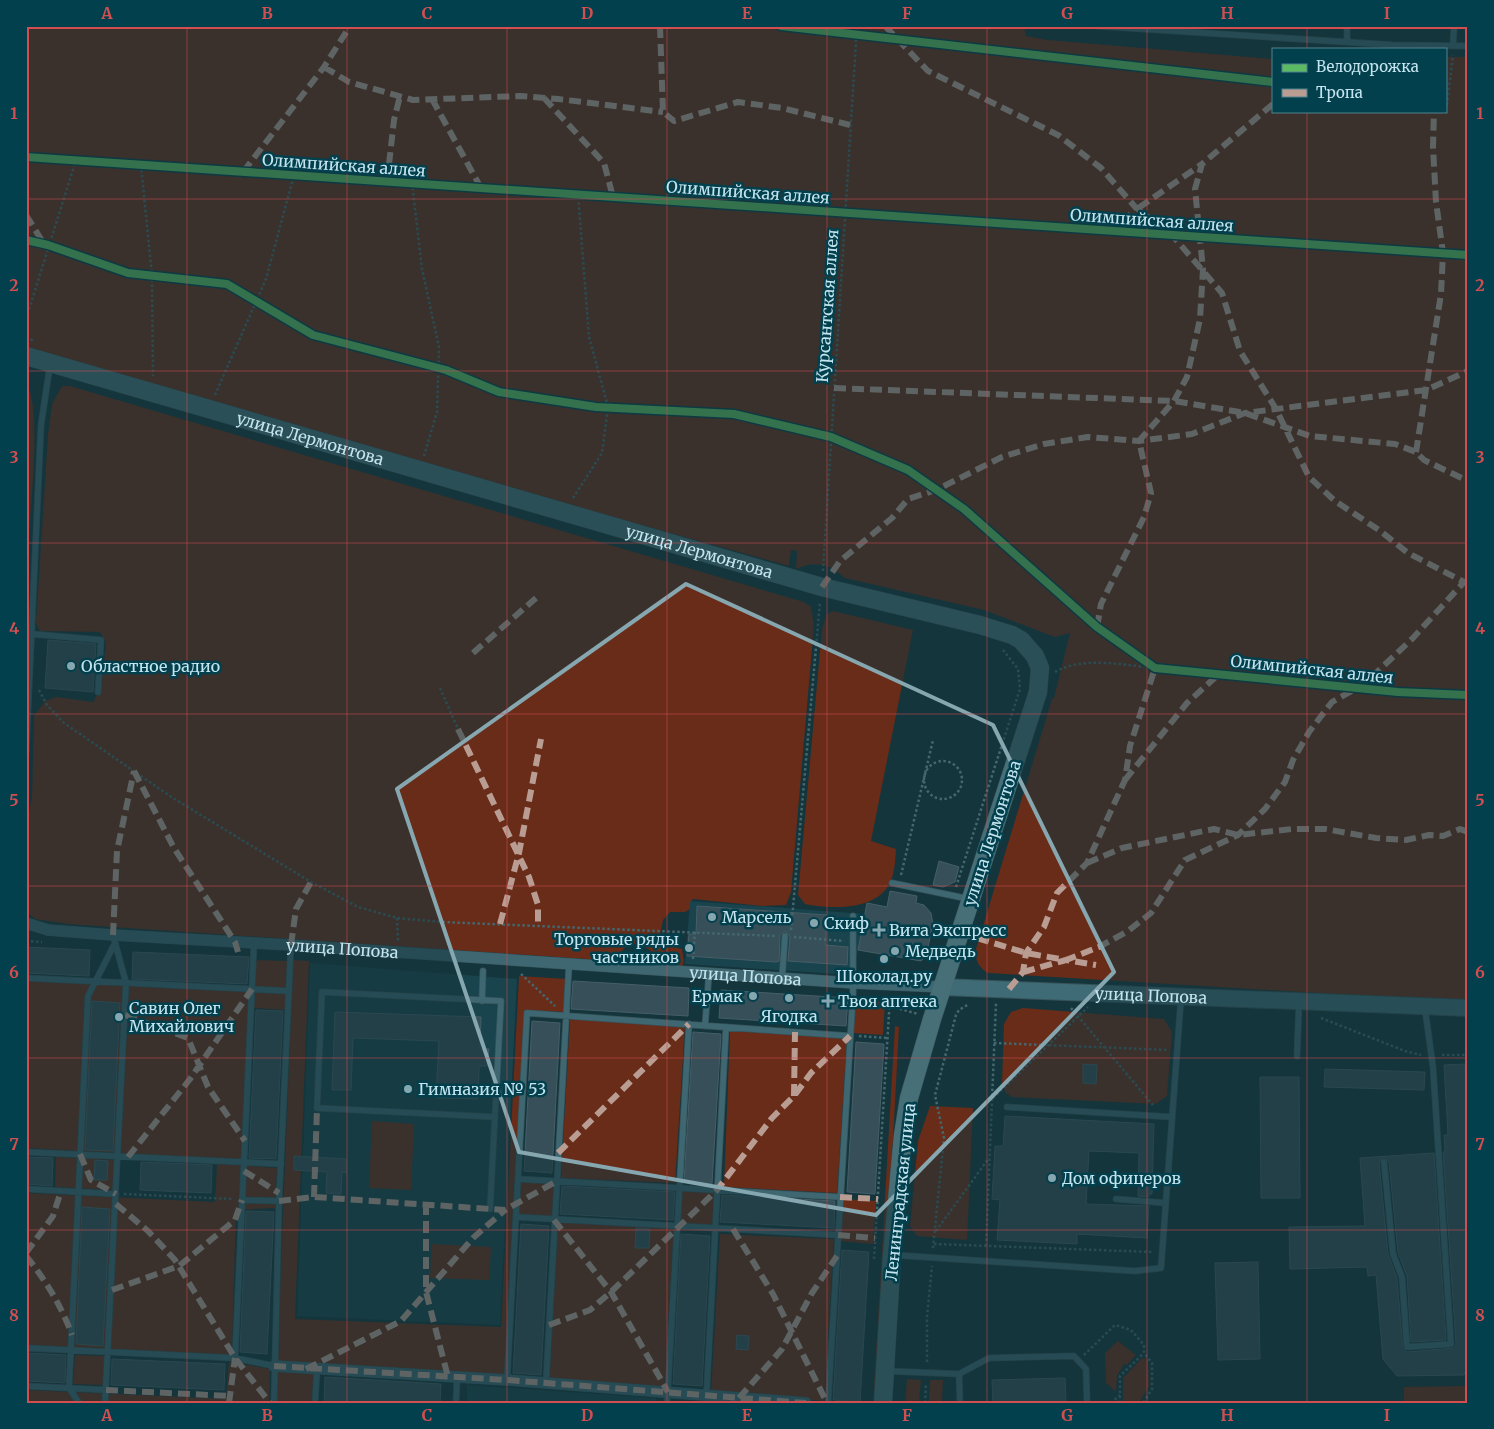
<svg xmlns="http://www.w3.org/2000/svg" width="1494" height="1429" font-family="Merriweather,serif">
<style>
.built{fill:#19434d}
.green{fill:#682c19}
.building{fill:#364f58;stroke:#455e67}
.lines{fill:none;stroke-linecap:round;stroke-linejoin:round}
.lane-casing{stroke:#375259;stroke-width:7}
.street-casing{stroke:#375259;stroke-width:12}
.secondary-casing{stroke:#375259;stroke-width:18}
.primary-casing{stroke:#375259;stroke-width:19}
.path{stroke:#45676e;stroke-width:2.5;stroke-dasharray:2.5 2.5;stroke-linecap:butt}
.lane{stroke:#3e6771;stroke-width:5.5}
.street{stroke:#3e6771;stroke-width:11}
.secondary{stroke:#3e6b75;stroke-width:16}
.primary{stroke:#476f78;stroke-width:18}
.quiet{stroke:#b99d93;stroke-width:6;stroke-dasharray:12 6;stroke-linecap:butt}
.cycleway-casing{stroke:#03404d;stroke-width:11}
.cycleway{stroke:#5cba63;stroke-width:8}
.marked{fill:none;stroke:#86a7b0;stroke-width:4;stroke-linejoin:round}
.grid{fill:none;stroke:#d24e50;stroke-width:1;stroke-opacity:0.55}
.poi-dot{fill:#86a7b0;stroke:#03404d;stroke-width:2}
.labels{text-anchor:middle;stroke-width:5;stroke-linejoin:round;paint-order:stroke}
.street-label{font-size:16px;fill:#c4e5ef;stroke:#03404d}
.poi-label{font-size:16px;fill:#c4e5ef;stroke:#03404d;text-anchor:start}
.neatline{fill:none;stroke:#d24e50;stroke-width:2}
.grid-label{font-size:16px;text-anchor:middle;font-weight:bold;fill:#d24e50}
</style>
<rect width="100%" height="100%" fill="#14353c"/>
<!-- built -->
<path class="built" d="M690,901L865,914L853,975L685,964Z
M310,963L517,979L500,1325L297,1316Z
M467,1385L656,1398V1403H467Z"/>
<!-- green -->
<path class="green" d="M26,26H1024L1026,36L1048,40L1273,59V111H1445V57H1468V1002L988,973C978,967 975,960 976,949L1052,699L1054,698L1070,633L1055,637L984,610L845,578C831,564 814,560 796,569L797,551L791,550L789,566L466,476L26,347Z
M26,383C44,406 28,532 26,566Z
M62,386H70L804,602L811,607L814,625L791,892L786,905L762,906L693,899L690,902V909L685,912H670L663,920L660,935L666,945L682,949L684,963L681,967L663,966L653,962L650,950L637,943L626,946L619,955L602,960L68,924L35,919L26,911V828L32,797L34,716L45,701L57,697L93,702L101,689L106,642L100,632L40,631L36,623L48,435L52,404Z
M833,611L913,630L871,841L896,849C895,862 895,875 888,886C873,911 829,909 805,904L798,895L822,629L827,614Z
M255,960L289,961L286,1010L254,1008L246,1160L26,1148V981L254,990Z
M293,960L309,961L295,1319L501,1327L519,976L567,979L565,1012L525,1010L506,1378L277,1364Z
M856,1000L885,1002L883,1035L853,1033Z
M1023,1008L1164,1019L1172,1032L1167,1096L1156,1104L1012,1097L1006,1093L1002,1083L1004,1024L1011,1012Z
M570,1019L685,1026L675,1183L561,1178Z
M895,1026L899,1027L879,1403H873Z
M730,1031L847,1037L837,1193L724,1187Z
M930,1106L973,1108L967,1240L917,1236L910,1226L918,1141Z
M372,1121L414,1124L411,1190L369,1188Z
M56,1157L115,1160L114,1190L55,1187Z
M217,1164L277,1168L275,1208L236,1210L232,1348L228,1355L26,1345V1193L215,1202Z
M520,1181L555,1184L553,1218L518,1215Z
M681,1190L716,1191L714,1227L678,1225Z
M843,1199L876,1201L873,1244L840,1241Z
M558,1222L674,1228L664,1389L549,1381Z
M720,1234L834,1239L824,1401L711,1392Z
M432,1244L491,1247L489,1280L430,1278Z
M1118,1341L1136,1355L1127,1365L1124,1364L1117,1376L1116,1392L1106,1383L1105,1353Z
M75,1355L105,1356L103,1385L73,1384Z
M1145,1358L1148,1360L1149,1386L1139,1403H1123V1378L1141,1359Z
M229,1362L270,1369L269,1403H26V1390L226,1399Z
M277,1369L315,1372L313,1403H275Z
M907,1379L921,1380L919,1403H905Z
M930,1380H943L942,1403H929Z
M1468,1386V1403H1404V1387Z"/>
<!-- building -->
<path class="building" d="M48,640L96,644L93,692L45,688Z
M939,861L959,867L955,882L943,887L933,885Z
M890,891L917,896L916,903L924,905L931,913L933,924L926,956L921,961L858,950L867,903L887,907Z
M697,906L827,915L825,945L848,947L847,965L788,961L790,936L785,931L780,935L779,961L776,962L687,956L689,934H696Z
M26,947L90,950L89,976L26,973Z
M133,952L249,957L247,984L132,979Z
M573,981L689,988L688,1016L571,1009Z
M721,990L848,998L846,1026L719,1018Z
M92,1001L120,1003L113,1151L85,1150Z
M256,1010L283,1011L276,1159L249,1158Z
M335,1012L481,1017L480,1049H489L488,1058V1066H479L478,1099L436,1098L439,1041L353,1038L351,1090H332Z
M532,1021L560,1023L552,1173L524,1171Z
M693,1032L721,1034L712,1184L684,1182Z
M856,1042L884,1044L875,1194L847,1192Z
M1083,1064L1097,1065L1096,1084L1083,1083Z
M1465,1064L1468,1123V1148H1465L1468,1182V1367L1464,1375L1397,1376L1383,1359L1376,1275L1368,1276L1367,1267L1290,1269L1289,1227L1365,1226L1360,1158L1434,1153L1446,1340L1411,1342L1407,1276L1398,1253L1389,1162L1384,1157L1379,1162L1388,1254L1397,1278L1403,1350L1407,1352L1454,1348L1456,1344L1443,1152H1445L1444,1135H1448L1444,1065Z
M1325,1069L1425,1072L1424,1090L1324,1087Z
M1260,1077H1299L1300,1198H1261Z
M1005,1116L1154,1124L1152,1194H1149V1197L1138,1196L1139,1153L1089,1151L1086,1204L1149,1206L1147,1238L1077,1234V1244L997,1240L1000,1200L992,1199L995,1146H1003Z
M294,1156L346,1159V1173L342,1172L341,1194L326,1193L327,1172L294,1170Z
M26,1157L53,1158L52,1186L26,1184Z
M95,1160L108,1161L107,1180H94Z
M141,1162L212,1165L211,1193L140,1190Z
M562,1186L675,1192L673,1220L560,1214Z
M722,1195L835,1201L834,1228L720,1222Z
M82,1207L110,1209L103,1346L76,1344Z
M246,1211L274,1212L267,1354L240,1352Z
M521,1224L549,1226L541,1375L513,1373Z
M636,1228L650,1229L649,1248H635Z
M681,1234L710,1236L702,1386L673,1384Z
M842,1250L869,1252L860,1402L833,1400Z
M1258,1262L1260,1359L1218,1360L1215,1263Z
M737,1335L749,1336L748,1350L736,1349Z
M26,1353L66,1355L65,1383L26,1381Z
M112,1359L225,1364L224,1390L111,1385Z
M325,1377L441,1384L440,1403H324Z
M1065,1378L1066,1402L1063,1403H993L992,1380Z"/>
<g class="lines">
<defs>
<path id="lane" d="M1096,26L1393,45L1468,46
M1347,42V26
M1453,46L1454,26
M32,634L101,640L98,692
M26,753L41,425L50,365
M892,883L969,899
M26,978L289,991
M782,978L785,936
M482,1001L483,971
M705,1026L709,973
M1297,1056L1299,1003
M1007,1107L1172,1117
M26,1152L281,1164
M1384,1162L1393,1254L1402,1277L1407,1347L1451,1344L1433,1067L1425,1009
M518,1179L840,1197
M26,1189L116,1194
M1116,1199L1166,1203
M242,1200L279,1201
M490,1209L501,1001L322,992L317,1108L495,1117
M516,1217L838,1235
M894,1255L1135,1271L1161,1268L1181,998
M26,1348L235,1358L274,1366
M235,1358L254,943
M886,1371L959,1374
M507,1380L527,1013L850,1036
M546,1383L569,965
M26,1386L106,1390
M79,1403L69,1388L88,996L114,945
M105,1403L126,983L113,935
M274,1403L279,1201L291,945
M315,1403L317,1369
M456,1403L457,1378
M667,1403L689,1024
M706,1403L726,1027
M828,1403L853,994V916
M960,1403L959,1374L989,1358L1074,1356L1086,1369L1087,1403"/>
<g id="street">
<path id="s1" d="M26,923L48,930L113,935L291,945L853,983L942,987"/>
<path d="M274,1366L507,1380L806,1403"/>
</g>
<g id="secondary">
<path id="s2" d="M942,987L1468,1008"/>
</g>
<g id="primary">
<path id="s3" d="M26,356L822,587L980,625L1012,635L1021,640L1035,656L1040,668L1038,692L932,1019L909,1098L903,1135L892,1254L883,1403"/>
</g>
</defs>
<!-- lane casing -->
<use href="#lane" class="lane-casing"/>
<!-- street casing -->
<use href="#street" class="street-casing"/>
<!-- secondary casing -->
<use href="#secondary" class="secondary-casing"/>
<!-- primary casing -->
<use href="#primary" class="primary-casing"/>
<!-- path -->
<path class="path" d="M1447,105L1453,55
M141,165L152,276L153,376
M412,183L422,269L439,347L437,412L424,456
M26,319L76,160
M26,337L34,341
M215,395L266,279L294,175
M573,498L602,453L608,407L589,337L578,194
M823,571L857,26
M1055,672C1083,656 1123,665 1155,668
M440,688L458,729
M39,690L47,705L64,723L173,798L311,882L358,907L397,918L442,922L776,936
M924 780a19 19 0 1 1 38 0a19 19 0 1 1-38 0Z
M901,875L933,740
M956,887L1020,689L1018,669L1003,650
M397,918L398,941
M791,930L820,602
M794,937L844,941
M26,941L42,942
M693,959L695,931
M521,974L555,1006
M890,1006L918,1014
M1071,1008L1153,1105
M1321,1018L1405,1051L1421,1055
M859,1036L887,1038
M994,1043L1169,1050
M1442,1055H1468
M993,1098L1088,1007
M124,1194L233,1199
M936,1231L989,1158
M934,1244L1153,1252
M986,1246L996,1003
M933,1248L944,1138L935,1095L956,1015L959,1010L969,1004
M874,1259L890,997
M1084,1355L1115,1325L1131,1330L1144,1345V1353L1152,1363V1389L1143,1403
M927,1362V1317L932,1266
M925,1403L926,1383
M1111,1403L1120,1395
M1120,1403V1376L1144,1353"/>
<!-- lane -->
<use href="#lane" class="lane"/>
<!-- street -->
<use href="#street" class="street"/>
<!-- secondary -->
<use href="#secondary" class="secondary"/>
<!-- primary -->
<use href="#primary" class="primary"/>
<!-- quiet -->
<path class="quiet" d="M660,26L663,112L674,121L738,102L782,108L850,125
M885,26L928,71L1058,135L1101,168L1137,209L1111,231
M324,67L349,82L413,100L520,96L558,99L663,112
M544,98L604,163L613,197
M432,99L481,188
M243,172L324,67L350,26
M387,182L394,120L400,96
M26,215L44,244
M834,388L1174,401L1245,413L1310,436L1395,444L1416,452L1424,460L1468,481
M1416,452L1441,294L1443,253L1436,202L1433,147L1434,111
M822,587L840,561L892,518L908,499L936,490L1002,457L1044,444L1088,437L1139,441L1192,434L1245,413L1426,390L1468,371
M1097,627L1101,604L1144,517L1151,493L1139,441L1174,401L1187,377L1200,319L1203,269L1195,189L1202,164L1273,104
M473,653L536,598
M458,729L529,877L538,905V925
M134,771L174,848L235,942L238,952
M1125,780L1187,703L1219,674
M1087,863L1122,848L1214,829L1238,835L1292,829H1325L1376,838L1406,840L1429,835L1443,836L1460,829L1468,832
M500,924L519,853L541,739
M960,933L1026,953L1066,960L1099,947L1128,931L1151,913L1185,860L1238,835L1265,809L1285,782L1293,760L1309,732L1332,702L1357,688L1377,672L1413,638L1464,582L1408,553L1379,530L1335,501L1309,477L1276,409L1240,351L1222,293L1172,235L1137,209L1202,164
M113,935L117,851L134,771
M291,945L296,909L311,882
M1023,972L1066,960L1096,965
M1009,989L1023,972L1026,953L1044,927L1057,893L1087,863L1125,780L1130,746L1155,668
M125,1015L188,1038L208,1087L245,1141
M794,1096L795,1032
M558,1153L689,1024
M80,1154L91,1180L116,1194
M128,1157L190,1079L252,989
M244,1171L279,1193
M314,1197L317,1108
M840,1197L878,1199
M279,1201L314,1197L505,1210L557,1181
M426,1203V1292L448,1377
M116,1204L148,1231L175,1260L235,1358L270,1403
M554,1220L611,1292L668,1392
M733,1229L773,1294L827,1403
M838,1235L875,1238
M26,1253L53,1216L61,1191
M26,1256C45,1279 62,1307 72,1335
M112,1290L179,1266L235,1220L242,1200
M549,1325L590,1310L611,1292L717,1190L772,1118L794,1096L811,1073L850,1036
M274,1366L507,1380L806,1403
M306,1369L401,1321L473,1238L505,1210
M106,1390L231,1396
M739,1398L782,1349L812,1293L837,1256
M229,1403L235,1358"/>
<defs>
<path id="cycleway" d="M781,26L1273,82
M26,157L1468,255
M26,240L48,245L128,273L227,284L313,335L446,370L499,392L596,407L734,414L831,437L908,470L964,509L1097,627L1155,668L1398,692L1468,695"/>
</defs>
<!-- cycleway casing -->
<use href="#cycleway" class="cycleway-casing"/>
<!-- cycleway -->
<use href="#cycleway" class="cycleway"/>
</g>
<!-- marked area -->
<path d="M0 0H1494V1429H0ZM686,584L993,725L1114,972L876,1215L519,1152L397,789Z" fill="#14353c" fill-opacity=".55" fill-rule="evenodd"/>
<path class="marked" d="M686,584L993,725L1114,972L876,1215L519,1152L397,789Z"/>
<!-- grid -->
<path class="grid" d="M187,26V1403M347,26V1403M507,26V1403M667,26V1403M827,26V1403M987,26V1403M1147,26V1403M1307,26V49M1307,111V1403M26,199H1468M26,371H1468M26,543H1468M26,714H1468M26,886H1468M26,1058H1468M26,1230H1468"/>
<!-- markers -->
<g class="poi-dot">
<circle cx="71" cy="666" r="5"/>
<circle cx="712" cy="917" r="5"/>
<circle cx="814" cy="923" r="5"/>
<path d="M876.5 922.5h5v5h5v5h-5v5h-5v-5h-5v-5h5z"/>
<circle cx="689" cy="948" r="5"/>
<circle cx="895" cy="951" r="5"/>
<circle cx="884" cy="959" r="5"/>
<circle cx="753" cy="996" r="5"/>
<circle cx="789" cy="998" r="5"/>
<path d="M825.5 993.5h5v5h5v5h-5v5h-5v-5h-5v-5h5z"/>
<circle cx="119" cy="1017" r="5"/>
<circle cx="408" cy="1089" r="5"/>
<circle cx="1052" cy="1178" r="5"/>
</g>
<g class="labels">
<!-- street labels -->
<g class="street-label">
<text transform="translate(344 165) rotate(4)" y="6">Олимпийская аллея</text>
<text transform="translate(748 192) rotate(4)" y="6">Олимпийская аллея</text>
<text transform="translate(1152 220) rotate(4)" y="6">Олимпийская аллея</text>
<text transform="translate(827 306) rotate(-86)" y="6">Курсантская аллея</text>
<text dy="6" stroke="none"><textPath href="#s3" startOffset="296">улица Лермонтова</textPath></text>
<text dy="6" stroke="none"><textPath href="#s3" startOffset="701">улица Лермонтова</textPath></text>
<text transform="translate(1312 669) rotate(6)" y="6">Олимпийская аллея</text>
<text transform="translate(992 833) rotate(-72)" y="6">улица Лермонтова</text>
<text dy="6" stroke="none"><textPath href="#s1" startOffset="318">улица Попова</textPath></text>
<text dy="6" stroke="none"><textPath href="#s1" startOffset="722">улица Попова</textPath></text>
<text dy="6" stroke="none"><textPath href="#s2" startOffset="209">улица Попова</textPath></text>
<text transform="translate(900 1192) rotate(-84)" y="6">Ленинградская улица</text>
</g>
<!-- poi labels -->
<g class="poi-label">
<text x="81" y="672">Областное радио</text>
<text x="722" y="923">Марсель</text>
<text x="824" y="929">Скиф</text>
<text x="889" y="936">Вита Экспресс</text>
<text x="679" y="945" text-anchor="end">Торговые ряды<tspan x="679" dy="18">частников</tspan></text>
<text x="905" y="957">Медведь</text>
<text x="884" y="982" text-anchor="middle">Шоколад.ру</text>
<text x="743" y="1002" text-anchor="end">Ермак</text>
<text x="838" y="1007">Твоя аптека</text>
<text x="129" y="1014">Савин Олег<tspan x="129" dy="18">Михайлович</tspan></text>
<text x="789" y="1022" text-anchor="middle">Ягодка</text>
<text x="418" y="1095">Гимназия № 53</text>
<text x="1062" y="1184">Дом офицеров</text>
</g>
</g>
<!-- border -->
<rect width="1494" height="1429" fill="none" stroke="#03404d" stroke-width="55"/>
<!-- legend -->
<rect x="1272" y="48" width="175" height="65" fill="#03404d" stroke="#50828e"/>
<rect x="1282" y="64" width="25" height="8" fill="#5cba63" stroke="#50828e"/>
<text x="1316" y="72" font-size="15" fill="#c4e5ef">Велодорожка</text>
<rect x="1282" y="89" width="25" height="8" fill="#b99d93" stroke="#50828e"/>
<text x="1316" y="98" font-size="15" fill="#c4e5ef">Тропа</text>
<rect x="28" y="28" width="1438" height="1374" class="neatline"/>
<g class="grid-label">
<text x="107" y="19">A</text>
<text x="267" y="19">B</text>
<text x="427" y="19">C</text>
<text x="587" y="19">D</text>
<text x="747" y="19">E</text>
<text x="907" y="19">F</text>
<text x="1067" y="19">G</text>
<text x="1227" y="19">H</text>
<text x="1387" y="19">I</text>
<text x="14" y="119">1</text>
<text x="1480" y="119">1</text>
<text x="14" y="291">2</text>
<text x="1480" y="291">2</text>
<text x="14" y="463">3</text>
<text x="1480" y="463">3</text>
<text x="14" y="634">4</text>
<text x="1480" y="634">4</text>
<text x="14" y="806">5</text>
<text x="1480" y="806">5</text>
<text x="14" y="978">6</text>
<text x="1480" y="978">6</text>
<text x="14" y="1150">7</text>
<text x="1480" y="1150">7</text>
<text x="14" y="1321">8</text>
<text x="1480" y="1321">8</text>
<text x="107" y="1421">A</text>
<text x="267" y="1421">B</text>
<text x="427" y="1421">C</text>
<text x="587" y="1421">D</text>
<text x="747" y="1421">E</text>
<text x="907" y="1421">F</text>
<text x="1067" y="1421">G</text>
<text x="1227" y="1421">H</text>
<text x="1387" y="1421">I</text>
</g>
</svg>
